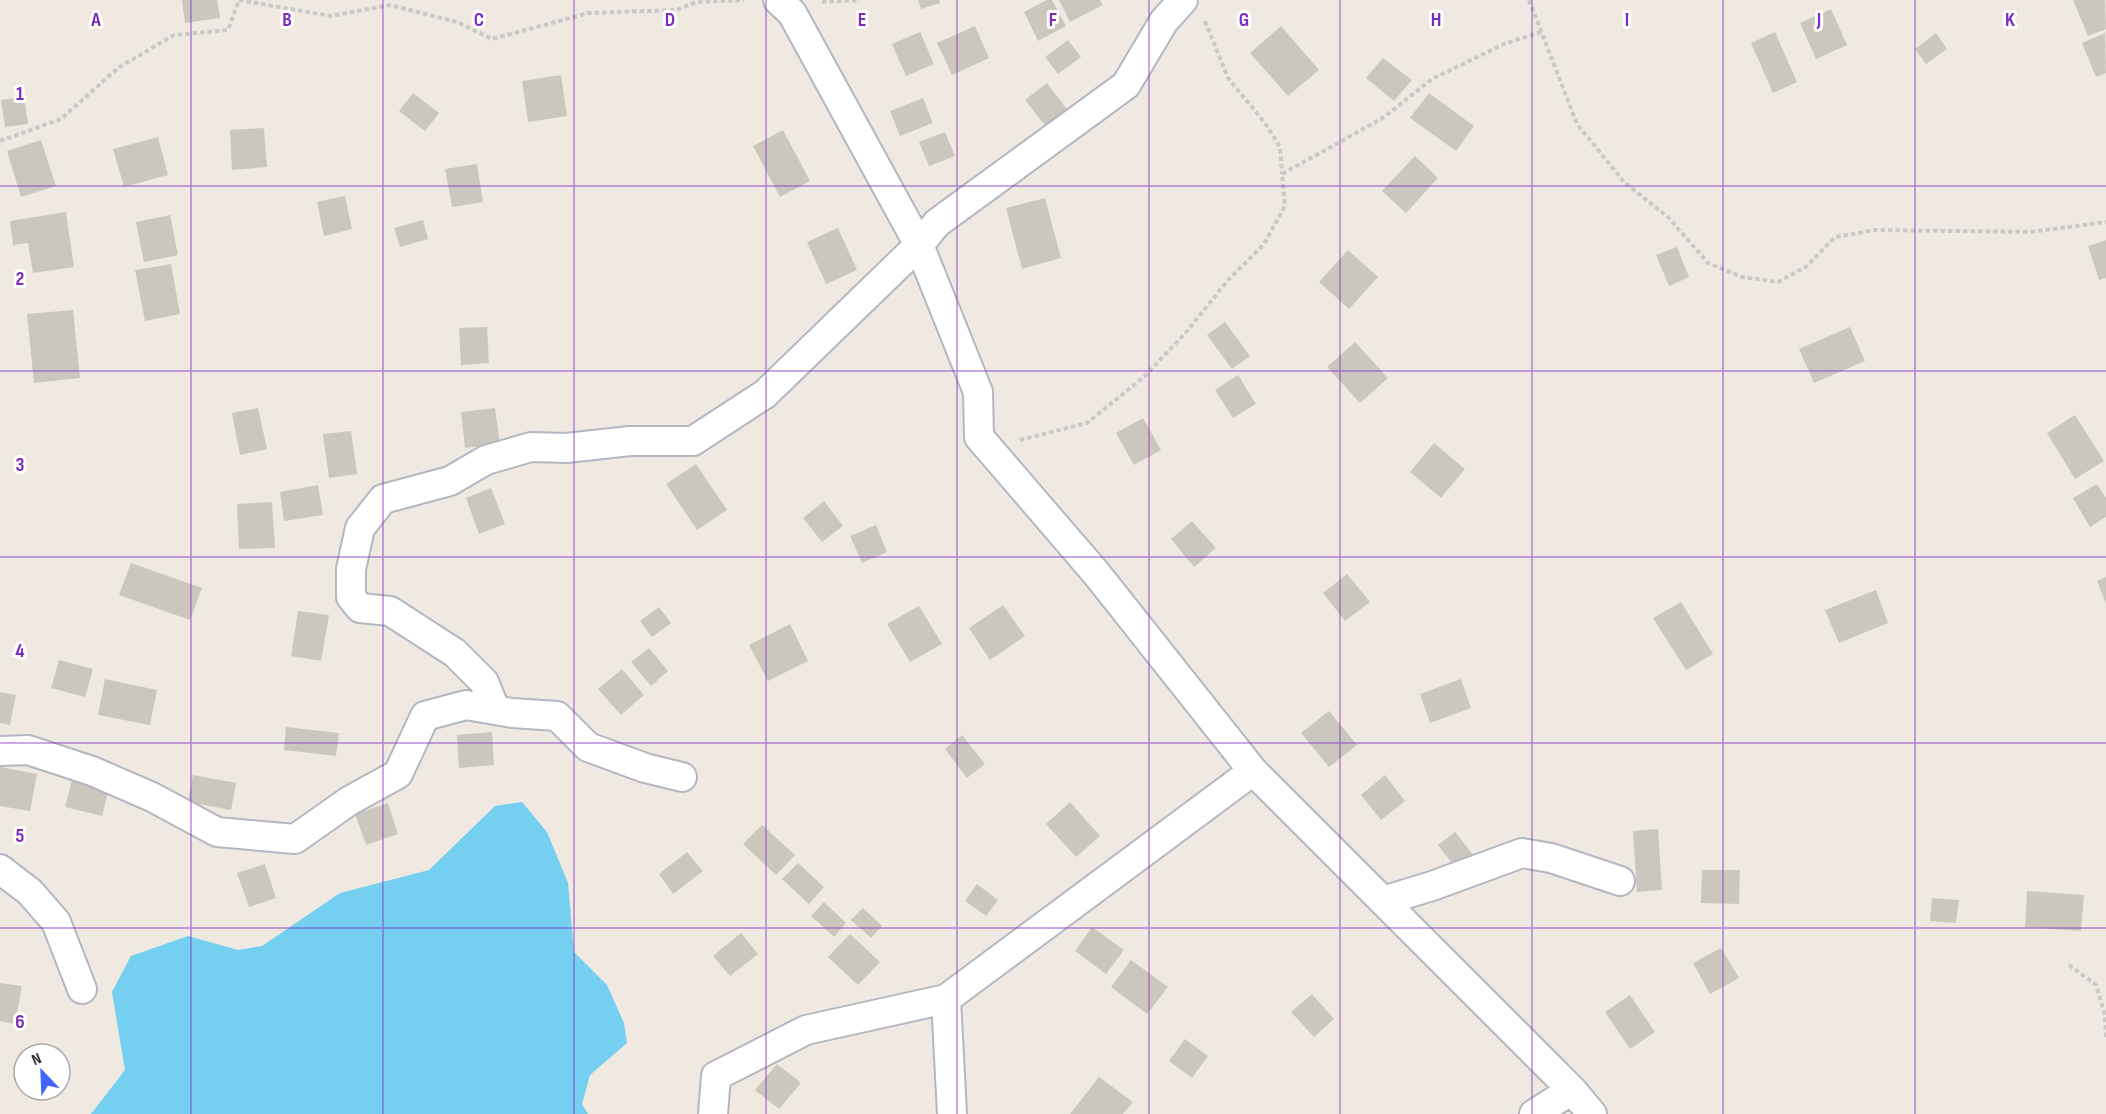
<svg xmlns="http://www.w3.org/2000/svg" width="2106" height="1114" font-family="'Sofia Sans Condensed',sans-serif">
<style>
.water{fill:#75cff0}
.building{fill:#cbc7bf}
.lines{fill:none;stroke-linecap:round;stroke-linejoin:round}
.street-casing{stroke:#b4b7c1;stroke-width:32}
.path{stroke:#c9c9c9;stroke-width:4;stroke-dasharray:4.5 3;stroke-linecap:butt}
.street{stroke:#fff;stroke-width:28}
.grid{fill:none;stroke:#7b2cbf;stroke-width:1.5;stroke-opacity:0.55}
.grid-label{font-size:20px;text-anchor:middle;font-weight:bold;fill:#7b2cbf;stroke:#fff;stroke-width:6;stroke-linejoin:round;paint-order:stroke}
</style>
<rect width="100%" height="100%" fill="#efe9e1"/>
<!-- water -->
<path class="water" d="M522,802L547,832L568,883L574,952L607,985L624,1023L627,1043L590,1075L582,1104L588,1114H91L125,1070L112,992L131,956L188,936L238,950L262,946L340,893L429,870L495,806Z"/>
<!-- building -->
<path class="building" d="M182,0H217L220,18L185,23Z
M918,0H939L940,3L921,9Z
M1047,0H1052L1066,26L1038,41L1024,12Z
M1059,0H1100L1103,5L1070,22Z
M2073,0H2105L2106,29L2088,36Z
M1831,9L1847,45L1816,59L1800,23Z
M975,26L989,58L952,75L937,43Z
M1281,26L1319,70L1288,96L1250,53Z
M920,32L934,64L906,76L892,44Z
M1775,32L1797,82L1773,93L1751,43Z
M1936,33L1947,49L1926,64L1915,49Z
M2105,33L2106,73L2096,77L2082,43Z
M1068,40L1081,57L1058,74L1045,57Z
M1383,58L1412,80L1394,101L1366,78Z
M561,75L567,116L528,122L522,81Z
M1047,83L1073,117L1051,133L1025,100Z
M413,93L439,113L425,131L399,111Z
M1429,93L1474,126L1456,151L1410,118Z
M24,97L28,124L5,127L1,100Z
M923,98L933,123L900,136L890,111Z
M264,128L267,167L232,170L230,130Z
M783,130L810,181L780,197L753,146Z
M945,132L955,156L929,166L919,142Z
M158,137L168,175L124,187L113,149Z
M41,140L56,186L21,197L7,151Z
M1415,156L1438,178L1406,213L1382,191Z
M477,164L483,202L452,207L445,169Z
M345,196L352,229L324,236L317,202Z
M1045,198L1061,258L1022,269L1006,208Z
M66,212L74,267L33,273L28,243L13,245L10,221Z
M170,215L178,255L144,262L136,222Z
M423,220L428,239L400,247L394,228Z
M838,228L857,270L826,284L807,242Z
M2106,240V278L2099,280L2088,246Z
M1677,247L1689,277L1669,286L1656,255Z
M1348,250L1378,277L1349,309L1319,282Z
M171,264L180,314L145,321L135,270Z
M73,310L80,378L34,383L27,314Z
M1225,322L1250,356L1232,369L1207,335Z
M487,327L489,363L461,365L459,328Z
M1850,327L1865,361L1814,383L1799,349Z
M1355,342L1388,378L1360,403L1327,367Z
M1238,375L1256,404L1233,418L1215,390Z
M258,408L267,449L240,455L232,413Z
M495,408L500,444L465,448L461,412Z
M2075,415L2104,461L2075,479L2047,433Z
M1143,418L1161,450L1134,465L1116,433Z
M351,431L357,474L329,478L323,434Z
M1434,443L1465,469L1441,498L1410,472Z
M696,464L727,510L697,530L666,484Z
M2097,484L2106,498V517L2090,527L2073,498Z
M318,485L323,515L284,521L280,492Z
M491,488L505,524L479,534L466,498Z
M824,501L843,526L822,542L803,518Z
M272,502L275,548L239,549L237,504Z
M1192,521L1216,548L1194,567L1171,539Z
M876,525L887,552L862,563L850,536Z
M131,563L202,588L190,620L119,595Z
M1347,574L1370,602L1345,621L1323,593Z
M2106,577V604L2097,581Z
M1876,590L1888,623L1839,643L1825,610Z
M1681,602L1713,654L1686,670L1653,618Z
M1003,605L1025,636L990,660L969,628Z
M919,606L942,644L910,662L887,624Z
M659,607L671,623L652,637L640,621Z
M298,611L329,615L321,661L291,656Z
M790,624L808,661L768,681L749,645Z
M649,648L668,671L651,686L631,662Z
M59,660L93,669L85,697L51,688Z
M622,669L644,695L621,715L598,689Z
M105,679L157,690L150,725L98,715Z
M1461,679L1471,708L1430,723L1420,694Z
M0,692L16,695L10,725L0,723Z
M1329,711L1357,745L1329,767L1301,733Z
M286,727L339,733L336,756L284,750Z
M492,732L494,765L459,768L457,735Z
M962,735L985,764L967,778L945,749Z
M0,767L37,774L30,811L0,806Z
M193,775L236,783L231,810L188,802Z
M1385,775L1405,801L1381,820L1361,795Z
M72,780L109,788L102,816L65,807Z
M1070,802L1100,836L1076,857L1046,824Z
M388,803L398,834L366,845L355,814Z
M762,825L795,855L776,875L743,844Z
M1658,829L1662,890L1637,892L1633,831Z
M1455,832L1475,857L1457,870L1438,845Z
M687,852L703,871L673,894L659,874Z
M798,863L824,887L809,904L782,879Z
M265,864L276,898L249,907L237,873Z
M1702,870H1740L1739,904L1701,903Z
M977,884L998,900L986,916L965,901Z
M2027,891L2084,895L2081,931L2025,927Z
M1932,898L1959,900L1956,923L1930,921Z
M824,902L846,923L834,937L811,916Z
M863,908L882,926L871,938L851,920Z
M1092,927L1124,950L1106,974L1075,951Z
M741,933L758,954L730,976L713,956Z
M850,934L880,962L858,985L828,957Z
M1721,948L1739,978L1710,994L1693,963Z
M1131,960L1168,987L1147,1014L1111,987Z
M0,983L22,986L15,1024L0,1021Z
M1312,994L1334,1019L1314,1037L1291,1012Z
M1630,995L1655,1032L1630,1049L1605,1012Z
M1185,1039L1208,1056L1192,1078L1169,1061Z
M777,1064L801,1083L779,1109L755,1090Z
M1099,1077L1133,1102L1123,1114H1070Z"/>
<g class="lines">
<defs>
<path id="street" d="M778,0L792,13L919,245L978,392L979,437L1096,573L1253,771L1572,1090L1592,1114
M495,709L484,682L455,653L390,611L360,608L351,597V569L360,528L383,499L450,481L486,460L531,447L566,448L630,441H693L765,394L919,245L937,223L1126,85L1164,21L1183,0
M0,751L28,750L92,771L152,797L217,832L295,839L349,801L398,774L425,716L466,705L512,713L557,716L588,747L645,768L682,777
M0,869L30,892L56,922L82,989
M1383,901L1432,886L1522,853L1551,858L1620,881
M946,999L952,1114
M713,1114L716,1076L806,1030L946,999L1253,771
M1534,1114L1572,1090"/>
</defs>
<!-- street casing -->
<use href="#street" class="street-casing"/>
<!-- path -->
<path class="path" d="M1529,0L1577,124L1624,182L1668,217L1708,263L1742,277L1778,282L1807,266L1835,237L1875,230L2030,232L2106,222
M822,2L860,0
M1205,21L1228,78L1265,123L1280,147L1282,174
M0,141L61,119L118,68L174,35L228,30L239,0L331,16L390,5L457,22L492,39L589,13L676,10L697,2L744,0
M1020,440L1087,423L1144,377L1188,330L1228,280L1264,244L1285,206L1282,174L1383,118L1432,79L1504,44L1541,32
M2069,965L2096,985L2105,1015L2106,1039"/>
<!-- street -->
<use href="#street" class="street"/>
</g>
<!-- grid -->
<path class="grid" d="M191,0V1114M383,0V1114M574,0V1114M766,0V1114M957,0V1114M1149,0V1114M1340,0V1114M1532,0V1114M1723,0V1114M1915,0V1114M0,186H2106M0,371H2106M0,557H2106M0,743H2106M0,928H2106"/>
<g class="grid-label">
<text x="96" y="26">A</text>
<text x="287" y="26">B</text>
<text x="479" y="26">C</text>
<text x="670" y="26">D</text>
<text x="862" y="26">E</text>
<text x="1053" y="26">F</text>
<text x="1244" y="26">G</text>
<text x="1436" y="26">H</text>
<text x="1627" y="26">I</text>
<text x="1819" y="26">J</text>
<text x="2010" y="26">K</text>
<text x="20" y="100">1</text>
<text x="20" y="285">2</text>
<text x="20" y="471">3</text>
<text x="20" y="657">4</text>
<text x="20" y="842">5</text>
<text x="20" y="1028">6</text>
</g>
<!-- north arrow -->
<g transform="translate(42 1072) rotate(337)"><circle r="28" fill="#ffffff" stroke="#ababab" stroke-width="1.5"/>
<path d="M0-4.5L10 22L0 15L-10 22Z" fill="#4264fb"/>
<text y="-9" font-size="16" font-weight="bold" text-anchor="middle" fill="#2e2e2e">N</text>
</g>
</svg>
